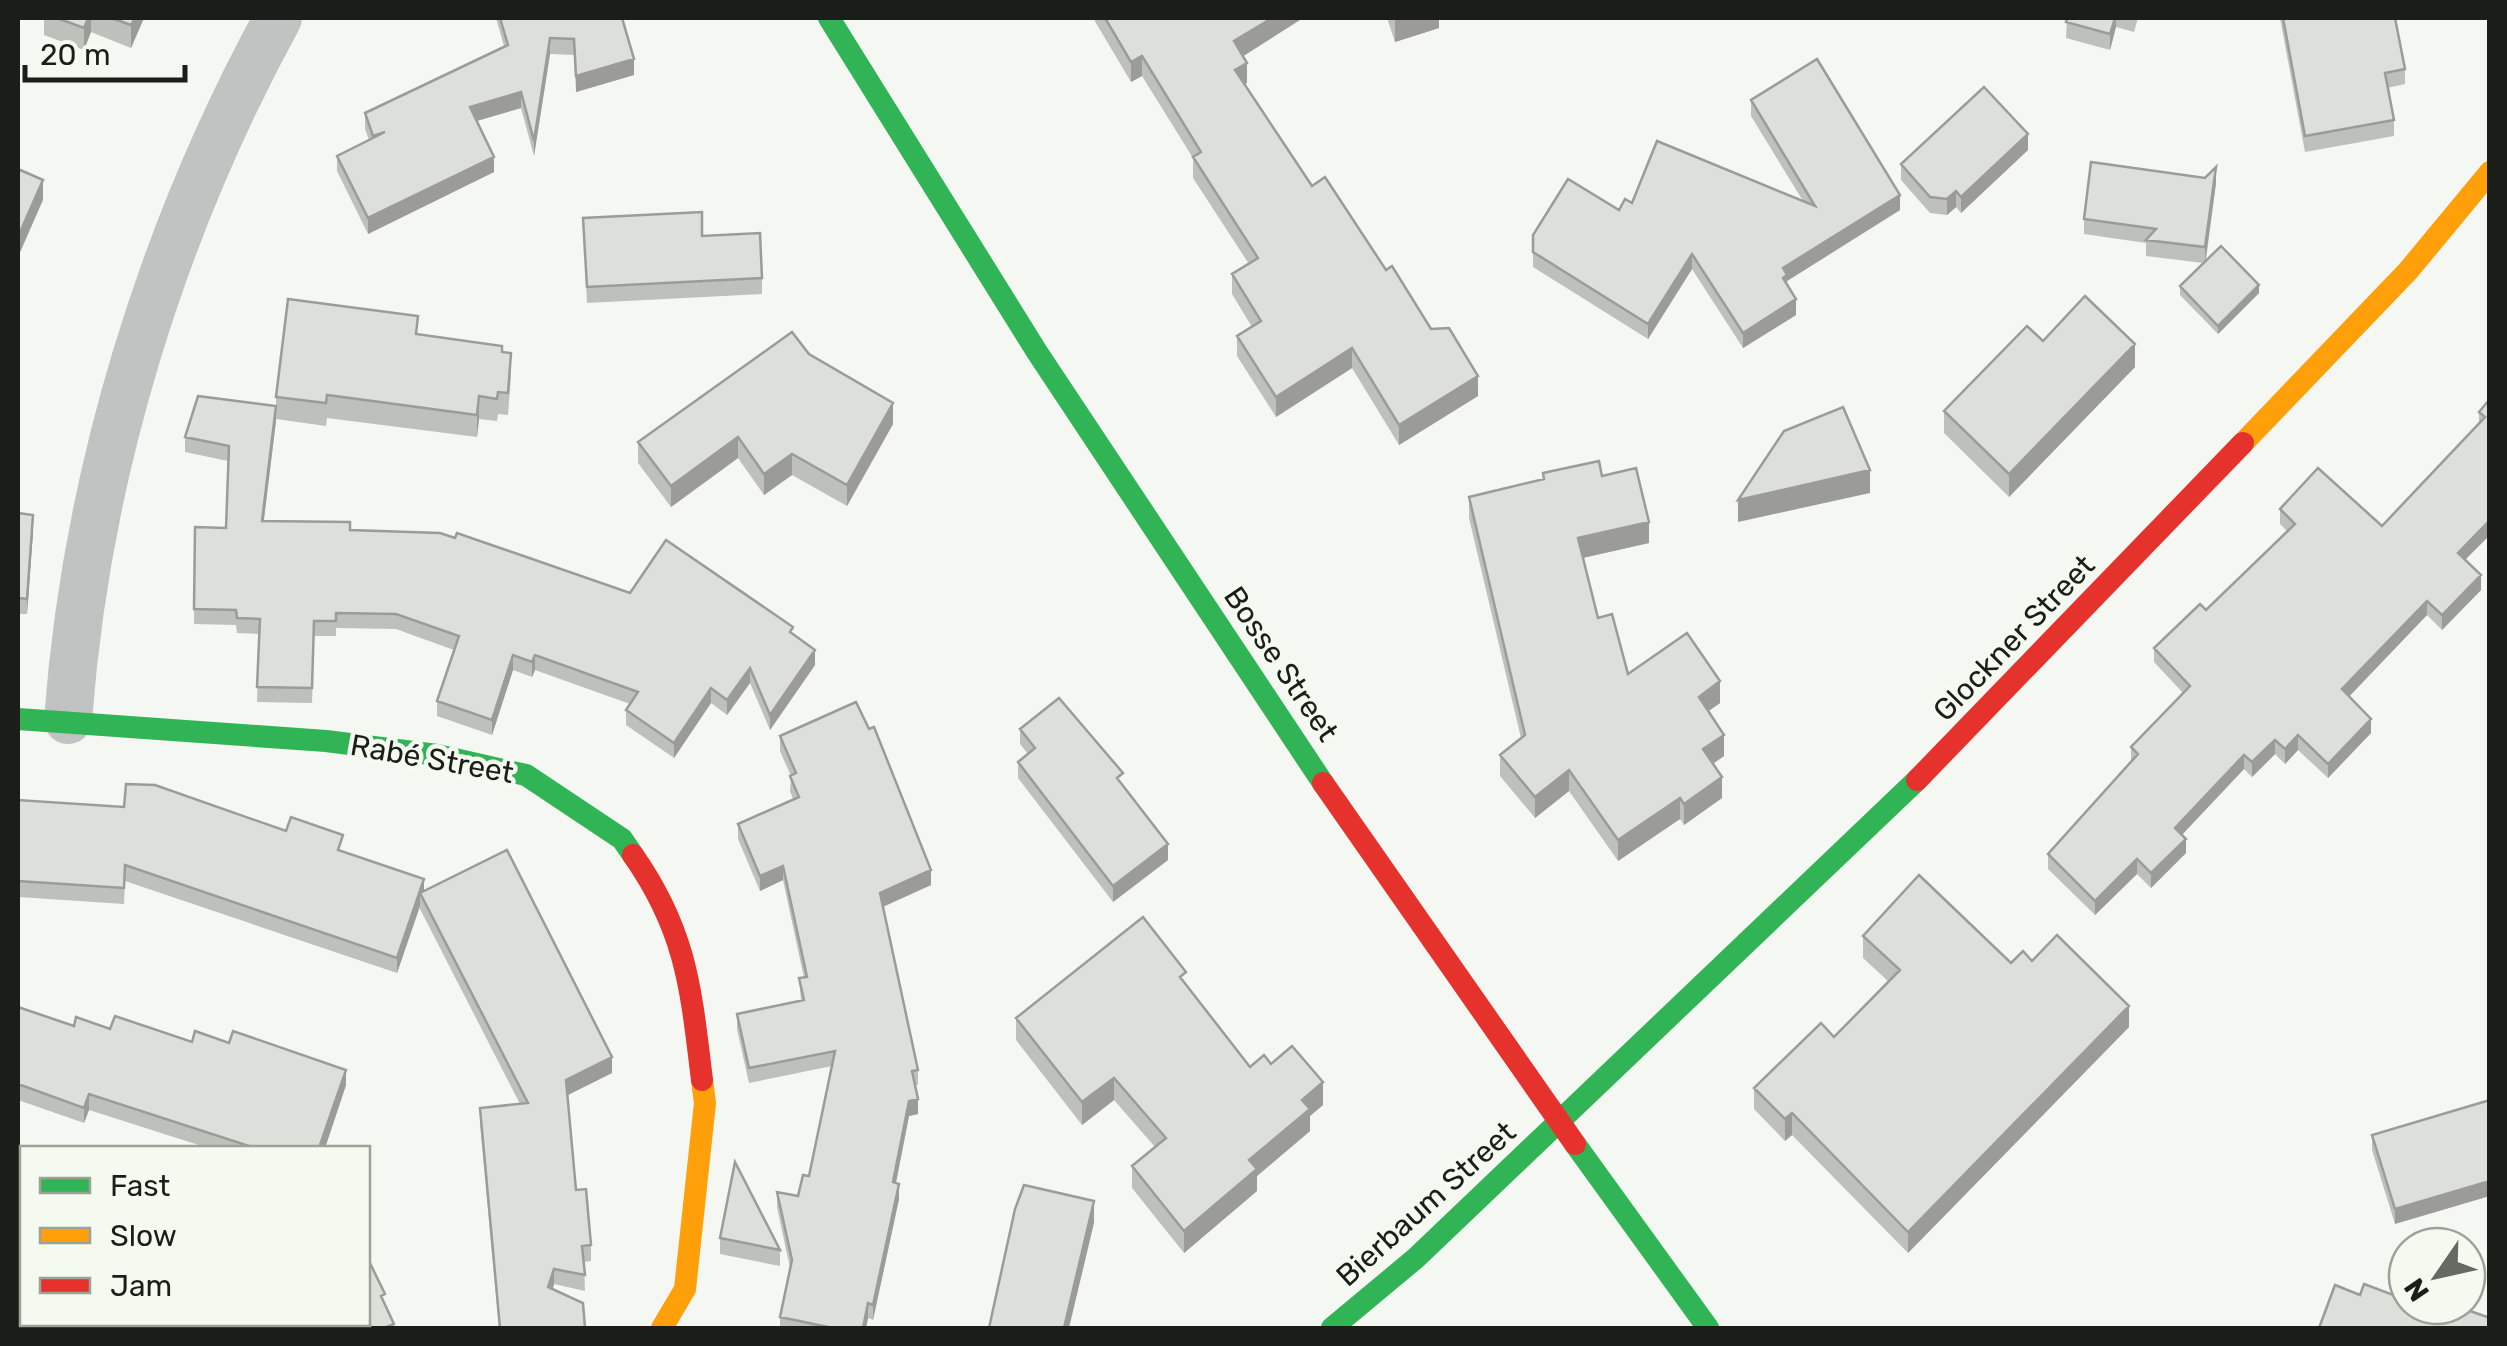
<svg xmlns="http://www.w3.org/2000/svg" width="2507" height="1346" font-family="Rubik,sans-serif">
<style>
.lines{fill:none;stroke-linecap:round;stroke-linejoin:round}
.street{stroke:#c1c2c2;stroke-width:48}
.fast{stroke:#30b455;stroke-width:22}
.slow{stroke:#ff9f0a;stroke-width:22}
.jam{stroke:#e5322d;stroke-width:22}
.wall{fill:#bec0bc}
.shaded-wall{fill:#9b9c99}
.building{fill:#dddfdb;stroke:#9b9c99;stroke-width:2.5}
.labels{text-anchor:middle;stroke-width:9;stroke-linejoin:round;paint-order:stroke}
.street-label{font-size:30px;fill:#1b1d19;stroke:#f4faef}
</style>
<rect width="100%" height="100%" fill="#f4f7f2"/>
<g class="lines">
<!-- street -->
<path class="street" d="M68,720C86,476 161,232 278,18
M18,1171L22,1176
M148,1324L151,1328"/>
<!-- fast -->
<path class="fast" d="M829,18L1037,352L1323,783
M18,719L326,741L437,755L526,775L622,839L633,855
M1575,1144L1708,1328
M1332,1328L1416,1258L1917,780"/>
<!-- slow -->
<path class="slow" d="M2243,443L2408,271L2490,172
M662,1328L685,1289L705,1103L702,1080"/>
<!-- jam -->
<path class="jam" d="M1917,780L2243,443
M1323,783L1575,1144
M633,855C687,932 691,990 702,1080"/>
</g>
<!-- wall -->
<path class="wall" d="M44,18H144L131,48L91,32L84,50L44,35Z
M496,18H622L634,75L576,92L574,55L550,54L534,156L521,108L476,121L494,172L368,234L337,171V156L369,140L365,129V113L504,46Z
M1093,18H1303L1243,56L1247,83L1244,84L1312,186L1386,270L1431,329L1478,396L1399,445L1352,368L1276,417L1237,356V336L1252,327L1232,294V274L1249,264L1193,178V158L1142,76L1131,82Z
M1387,18H1439V28L1395,42Z
M2067,18H2138L2134,32L2116,27L2110,50L2066,38Z
M2280,18H2395L2405,69V84L2387,88L2394,120V136L2305,152Z
M1751,100L1900,210L1787,281L1796,315L1743,348L1692,269L1648,339L1533,267V235L1619,210L1632,203L1803,201L1751,116Z
M2028,150L1961,213L1956,207L1947,215L1930,213L1901,180V164Z
M2216,183L2206,260L2259,293L2218,334L2180,295V286L2203,263L2146,256V243L2084,234V219Z
M583,218L762,278V294L587,303Z
M418,334L502,352L511,375L508,415L498,414L497,421L479,419L477,437L327,418L326,426L276,419V397Z
M2043,341L2135,367L2009,497L1944,433V411Z
M809,354L893,424L847,506L792,475L764,495L738,458L671,507L638,463V442Z
M2490,399L2465,560L2481,590L2442,630L2427,615L2349,696L2371,733L2328,778L2298,750L2285,764L2275,754L2252,777L2244,769L2182,835L2186,853L2151,888L2137,874L2095,915L2048,869V854L2131,762V747L2183,693L2154,662V648L2206,610L2288,532L2280,524V509L2382,526L2479,424V412Z
M276,421L263,521L350,530L630,593L793,634L815,665L770,730L750,683L727,715L711,703L674,758L626,725V710L630,704L535,670L532,677L513,670L492,735L437,716V701L454,650L396,629L336,628V636H314L312,703L257,702L259,634L237,633L236,625L194,624L195,527L226,528L228,461L185,452V437Z
M1543,473L1602,476L1649,543L1583,558L1598,618L1628,674L1720,703L1708,711L1724,756L1713,764L1722,798L1684,825L1680,819L1618,861L1569,791L1535,818L1500,776V755L1521,738L1469,518V497L1543,480Z
M18,513L33,531L27,614H18Z
M1020,729L1123,786L1168,860L1113,902L1018,778V762L1028,754L1020,744Z
M780,736L931,885L883,907L918,1070V1085H915L918,1114L909,1116L896,1183L899,1199L873,1320L868,1318L866,1328H780V1317L790,1268L777,1207V1192L798,1196L809,1176L832,1066L749,1083L737,1029V1014L801,1000L799,978H804L783,880L760,891L738,839V824L793,799L790,791L791,776L780,751Z
M18,800L343,852L424,891L612,1073L567,1095L576,1190L591,1245V1261L584,1262L585,1291L554,1284L553,1289L585,1328H499L480,1123V1108L520,1104L420,909V906L397,973L125,881L124,904L18,897Z
M1863,936L2011,963L2032,961L2129,1027L1908,1253L1792,1135L1785,1141L1754,1109V1088L1834,1037L1889,982L1863,958Z
M1186,985L1250,1067L1271,1064L1323,1105L1310,1116V1131L1257,1176V1191L1184,1253L1132,1188V1166L1155,1147L1114,1100L1082,1125L1016,1040V1018Z
M18,1007L74,1026L110,1029L192,1042L346,1085L325,1148H208L89,1110L84,1123L18,1100Z
M2490,1100L2395,1224L2372,1150V1135Z
M720,1238L780,1250V1266L720,1254Z
M385,1305L394,1328H288L286,1324H368Z
M209,1324H276L265,1328H212Z"/>
<!-- shaded-wall -->
<path class="shaded-wall" d="M88,18H91V32L84,50V28Z
M135,18H144L131,48V25Z
M1272,18H1303L1234,62V41Z
M1401,18H1439V28L1395,42V20Z
M2115,18H2116V27L2110,50V34Z
M550,38V54L534,156V141Z
M1142,56V76L1131,82V62Z
M634,59V75L576,92V76Z
M1247,63V83L1235,90V70Z
M521,92V108L470,123V107Z
M2028,134V150L1961,213V197Z
M494,157V172L368,234V218Z
M2216,167V183L2205,263V247Z
M43,180V200L18,257V237Z
M1956,191V207L1947,215V199Z
M1900,195V210L1787,281V291L1783,294V268Z
M1692,254V269L1648,339V324Z
M2259,285V293L2218,334V326Z
M1796,299V315L1743,348V333Z
M2135,344V367L2009,497V474Z
M1352,348V368L1276,417V397Z
M1478,376V396L1399,445V425Z
M479,396V419L477,437V415Z
M893,403V424L847,506V485Z
M276,406V421L262,536V521Z
M738,437V458L671,507V486Z
M792,454V475L764,495V474Z
M1870,470V493L1738,522V500Z
M33,515V531L27,614V599Z
M2490,520V535L2458,567V553Z
M1649,522V543L1578,559V538Z
M2481,575V590L2442,630V615Z
M2427,601V615L2342,704V689Z
M815,650V665L770,730V715Z
M513,655V670L492,735V720Z
M535,655V670L532,677V662Z
M750,668V683L727,715V700Z
M1720,681V703L1699,718V697Z
M711,688V703L674,758V743Z
M2371,719V733L2328,778V764Z
M1724,735V756L1703,770V749Z
M2298,735V750L2285,764V749Z
M2275,740V754L2252,777V762Z
M2244,755V769L2175,842V828Z
M1569,770V791L1535,818V797Z
M1722,777V798L1684,825V804Z
M1680,798V819L1618,861V840Z
M2186,839V853L2151,888V873Z
M1168,844V860L1113,902V886Z
M2137,859V874L2095,915V901Z
M783,866V880L760,891V876Z
M931,870V885L880,908V893Z
M424,879V895L420,893V906L397,973V958Z
M2129,1006V1027L1908,1253V1232Z
M612,1057V1073L566,1096V1080Z
M346,1070V1085L325,1148H319Z
M1114,1078V1100L1082,1125V1102Z
M1323,1082V1105L1310,1116V1131L1257,1176V1191L1184,1253V1231L1302,1100Z
M89,1094V1110L84,1123V1108Z
M918,1099V1114L909,1116L893,1197V1182L909,1101Z
M1792,1113V1135L1785,1141V1119Z
M2490,1181V1196L2395,1224V1209Z
M899,1184V1199L873,1320V1305Z
M1094,1201V1223L1069,1328H1064Z
M554,1269V1284L548,1303V1287Z
M868,1303V1318L866,1328H863Z
M244,1324H276L265,1328H233Z
M294,1324H301V1328H294Z"/>
<!-- building -->
<path class="building" d="M57,18H88L84,28Z
M111,18H135L131,25Z
M500,18H622L634,59L576,76L574,39L550,38L534,141L521,92L470,107L494,157L368,218L337,156L385,132L373,136L365,113L508,45Z
M1105,18H1272L1234,41L1247,63L1235,70L1312,186L1325,177L1386,270L1392,266L1431,329L1449,328L1478,376L1399,425L1352,348L1276,397L1237,336L1261,321L1232,274L1258,258L1193,157L1201,152L1142,56L1131,62Z
M2068,18H2115L2110,34L2066,22Z
M2283,18H2395L2405,69L2385,73L2394,120L2305,136Z
M1817,59L1900,195L1783,268L1787,275L1783,278L1796,299L1743,333L1692,254L1648,324L1533,252V235L1568,179L1619,210L1625,199L1632,203L1657,141L1815,206L1751,100Z
M1984,87L2028,134L1961,197L1956,191L1947,199L1930,197L1901,164Z
M2091,162L2205,178L2216,167L2205,247L2146,240L2156,229L2084,219Z
M18,169L43,180L18,237Z
M702,212V236L760,233L762,278L587,287L583,218Z
M2221,246L2259,285L2218,326L2180,286Z
M2085,296L2135,344L2009,474L1944,411L2027,326L2043,341Z
M288,299L418,316L416,334L502,346V352L511,353L508,393L498,392L497,399L479,396L477,415L327,395L326,403L276,397Z
M792,332L809,354L893,403L847,485L792,454L764,474L738,437L671,486L638,442Z
M198,396L276,406L262,521L350,522V530L440,533L455,538L457,533L630,593L666,540L793,627L790,632L815,650L770,715L750,668L727,700L711,688L674,743L626,710L638,692L535,655L532,662L513,655L492,720L437,701L459,636L396,614L336,613V621H314L312,688L257,687L260,619L237,618L236,610L194,609L195,527L226,528L229,446L185,437Z
M2490,399V520L2458,553L2481,575L2442,615L2427,601L2342,689L2371,719L2328,764L2298,735L2285,749L2275,740L2252,762L2244,755L2175,828L2186,839L2151,873L2137,859L2095,901L2048,854L2138,754L2131,747L2190,686L2154,648L2200,604L2206,610L2295,524L2280,509L2318,468L2382,526L2485,417L2479,412Z
M1843,407L1870,470L1738,500L1784,431Z
M1599,461L1602,476L1636,468L1649,522L1578,538L1598,618L1612,614L1628,674L1687,633L1720,681L1699,697L1724,735L1703,749L1722,777L1684,804L1680,798L1618,840L1569,770L1535,797L1500,755L1525,735L1469,497L1544,479L1543,473Z
M18,513L33,515L27,599L18,598Z
M1059,698L1123,773L1117,778L1168,844L1113,886L1018,762L1035,748L1020,729Z
M856,702L869,729L874,727L931,870L880,893L918,1070L912,1071L918,1099L909,1101L893,1182L899,1184L873,1305L868,1303L863,1328H833L780,1317L792,1260L777,1192L798,1196L803,1175L809,1176L835,1051L749,1068L737,1014L804,1000L799,978L807,977L783,866L760,876L738,824L799,797L790,776L796,773L780,736Z
M126,784L155,785L286,831L291,817L343,835L338,850L424,879L397,958L125,865L124,888L18,881V800L124,807Z
M507,850L612,1057L566,1080L576,1190L586,1189L591,1245L582,1246L585,1275L554,1269L548,1287L583,1303L585,1328H500L480,1108L528,1103L420,893Z
M1919,875L2011,963L2023,951L2032,961L2057,935L2129,1006L1908,1232L1792,1113L1785,1119L1754,1088L1821,1023L1834,1037L1900,970L1863,936Z
M1143,917L1186,972L1180,977L1250,1067L1264,1055L1271,1064L1292,1046L1323,1082L1302,1100L1310,1109L1249,1160L1257,1169L1184,1231L1132,1166L1166,1138L1114,1078L1082,1102L1016,1018Z
M18,1007L74,1026L76,1017L110,1029L115,1016L192,1042L195,1031L229,1043L233,1031L346,1070L319,1148H255L89,1094L84,1108L18,1084Z
M2490,1100V1181L2395,1209L2372,1135Z
M735,1162L780,1250L720,1238Z
M1024,1185L1094,1201L1064,1328H989L1015,1209Z
M368,1259L385,1294L381,1296L394,1324L384,1328H305L303,1324H368Z
M2364,1284L2407,1300V1306H2456L2490,1318V1328H2319L2335,1285L2360,1295Z
M216,1324H244L233,1328H219Z"/>
<g class="labels">
<!-- street labels -->
<g class="street-label">
<text transform="translate(2014 638) rotate(-46)" y="10">Glockner Street</text>
<text transform="translate(1281 664) rotate(56)" y="10">Bosse Street</text>
<text transform="translate(432 759) rotate(10)" y="10">Rabé Street</text>
<text transform="translate(1426 1204) rotate(-42)" y="10">Bierbaum Street</text>
</g>
</g>
<!-- border -->
<rect width="2507" height="1346" fill="none" stroke="#1b1d19" stroke-width="40"/>
<!-- legend -->
<rect x="20" y="1146" width="350" height="180" fill="#f4faef" stroke="#9da299" stroke-width="2.5"/>
<rect x="40" y="1178" width="50" height="15" fill="#30b455" stroke="#9da299" stroke-width="2.5"/>
<text x="110" y="1196" font-size="30" fill="#1b1d19">Fast</text>
<rect x="40" y="1228" width="50" height="15" fill="#ff9f0a" stroke="#9da299" stroke-width="2.5"/>
<text x="110" y="1246" font-size="30" fill="#1b1d19">Slow</text>
<rect x="40" y="1278" width="50" height="15" fill="#e5322d" stroke="#9da299" stroke-width="2.5"/>
<text x="110" y="1296" font-size="30" fill="#1b1d19">Jam</text>
<!-- north arrow -->
<g transform="translate(2437 1276) rotate(236)"><circle r="48" fill="#f4faef" stroke="#9da299" stroke-width="2.5"/>
<path d="M0-8L18 38L0 25L-18 38Z" fill="#676965"/>
<text y="-15" font-size="28" font-weight="bold" text-anchor="middle" fill="#1b1d19">N</text>
</g>
<!-- scale -->
<path d="M25 65v15h160v-15" fill="none" stroke="#1b1d19" stroke-width="5"/>
<text x="40" y="65" font-size="30" fill="#1b1d19" stroke="#f4faef" stroke-width="8" paint-order="stroke">20 m</text>
</svg>
